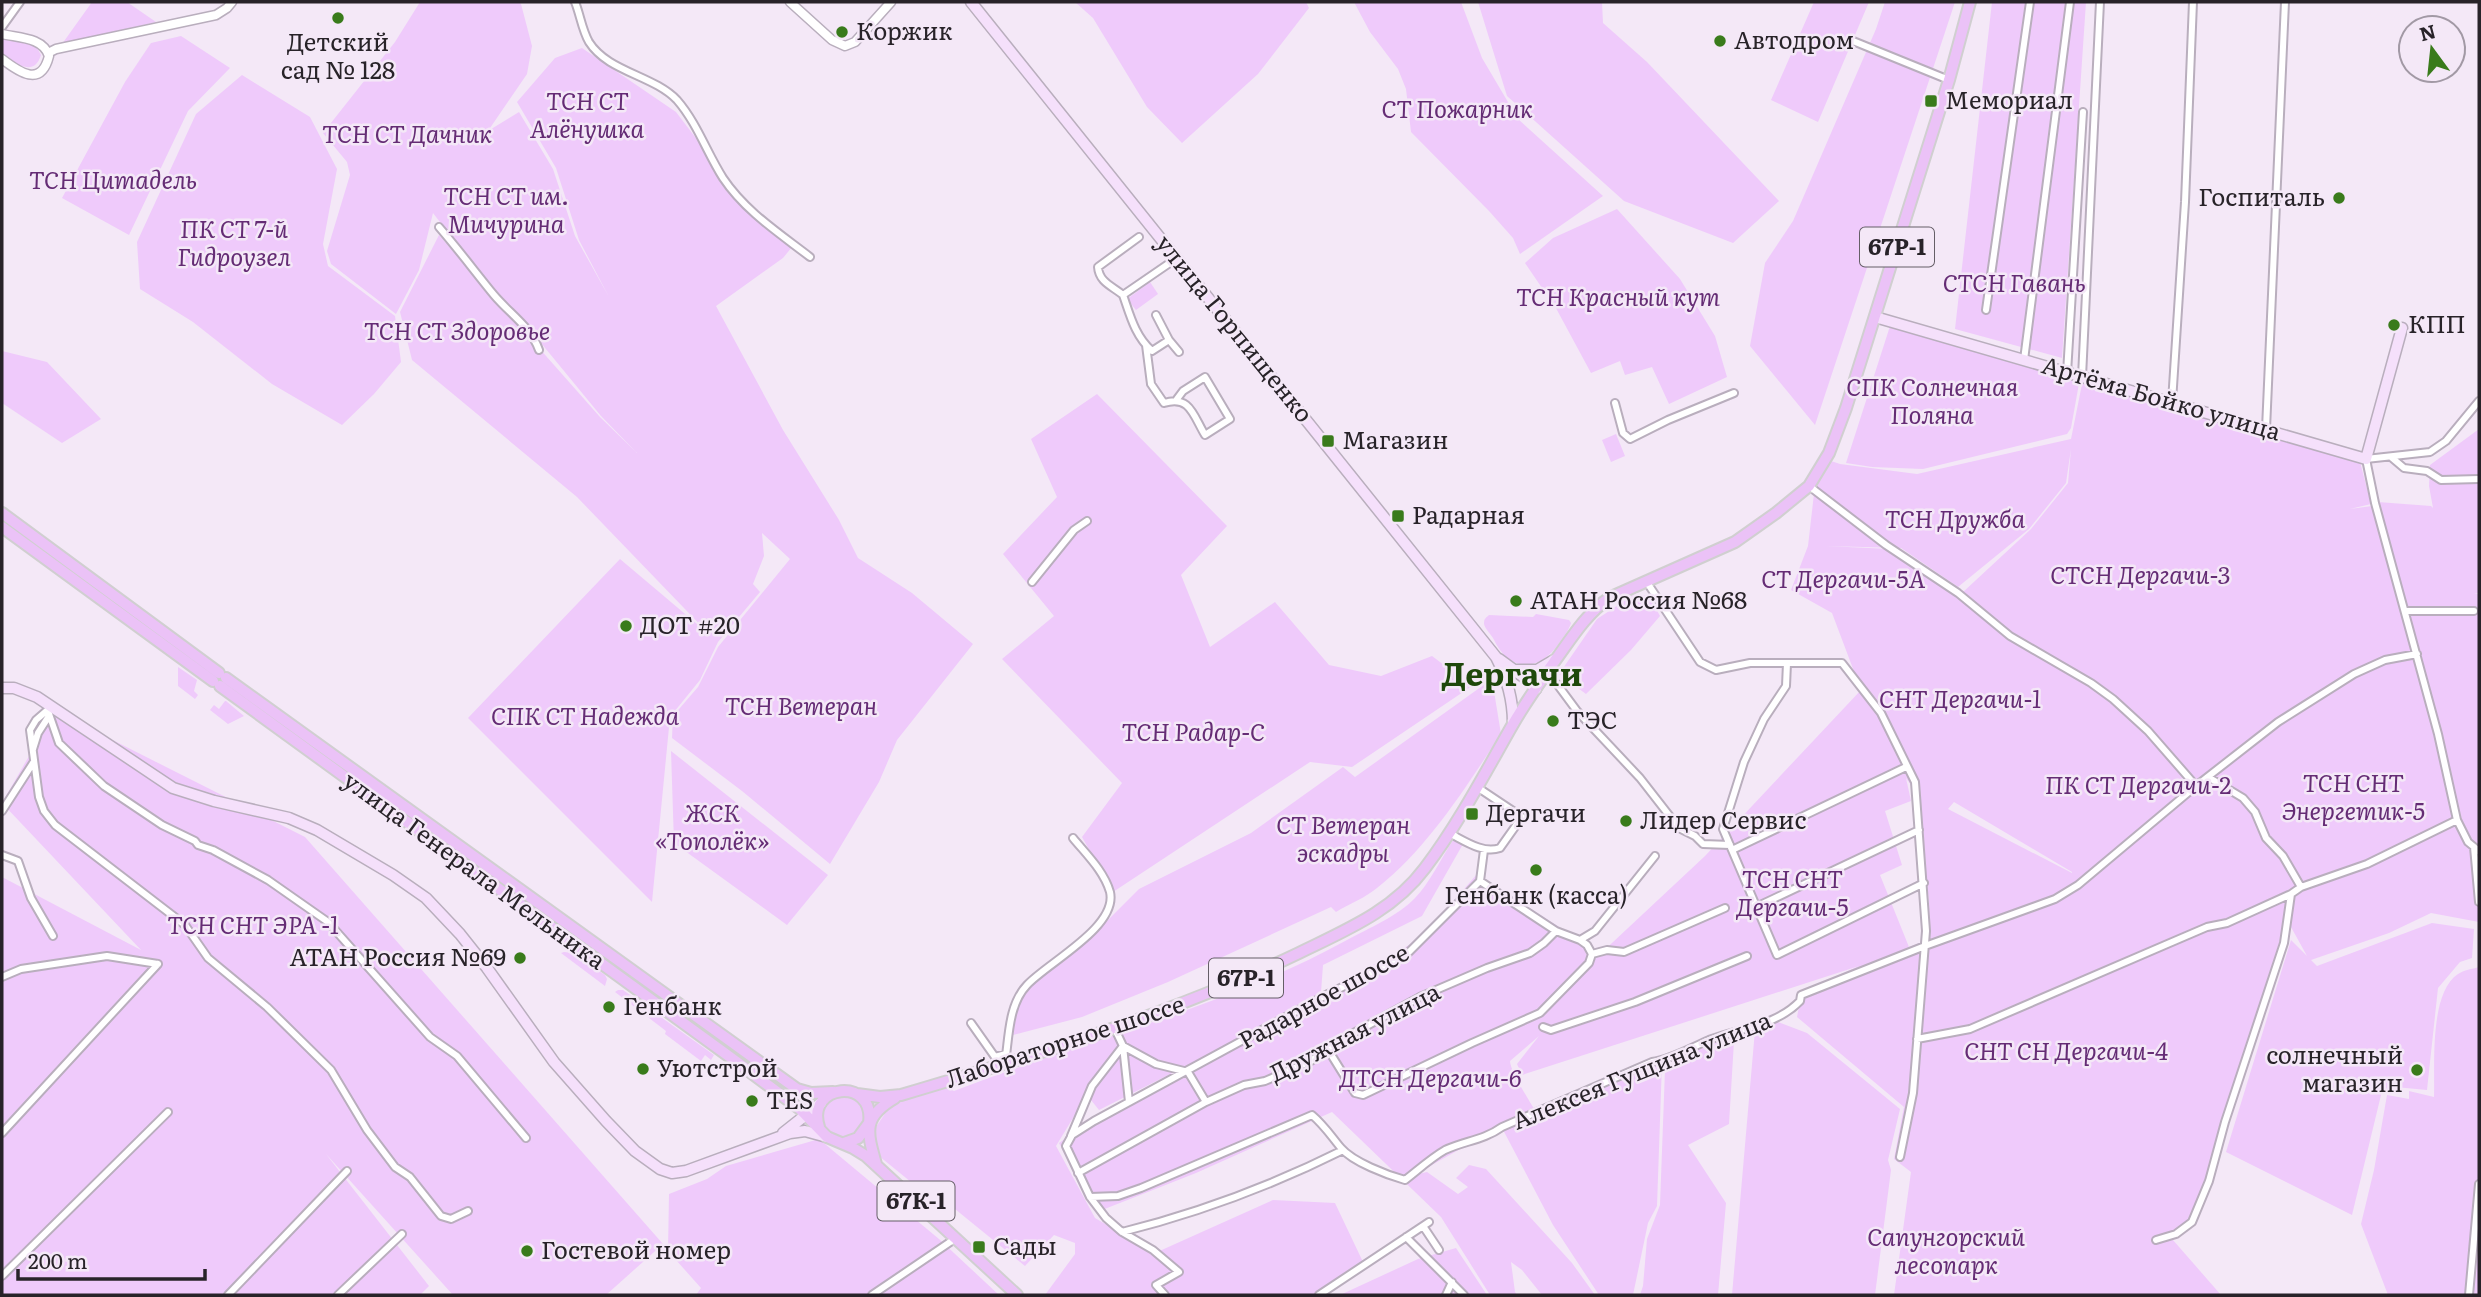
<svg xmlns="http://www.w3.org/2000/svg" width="2481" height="1297" font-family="Literata,serif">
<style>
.green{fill:#efcafb;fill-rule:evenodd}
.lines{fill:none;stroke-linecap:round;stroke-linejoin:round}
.minor-casing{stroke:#b9aebd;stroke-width:10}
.tertiary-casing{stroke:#b9aebd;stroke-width:11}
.secondary-casing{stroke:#b9aebd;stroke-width:13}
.primary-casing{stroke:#d0cfd0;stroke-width:14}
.minor{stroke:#fff;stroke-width:6}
.tertiary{stroke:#fff;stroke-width:8}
.secondary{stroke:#f5e0fb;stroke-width:10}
.primary{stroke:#ebc2f7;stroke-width:10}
.poi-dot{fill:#397b1b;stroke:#f4e8f7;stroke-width:2.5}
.labels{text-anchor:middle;stroke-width:5;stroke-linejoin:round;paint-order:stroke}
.shield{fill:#f4e8f7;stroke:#655e67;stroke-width:2}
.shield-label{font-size:23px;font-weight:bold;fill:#282329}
.poi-label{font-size:24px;fill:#282329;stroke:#f4e8f7;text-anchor:start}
.park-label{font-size:24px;font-style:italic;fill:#652c75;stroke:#f4e8f7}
.street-label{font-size:24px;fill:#282329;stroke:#f4e8f7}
.district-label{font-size:32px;font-weight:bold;fill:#1e480b;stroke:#f4e8f7}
</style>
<rect width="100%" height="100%" fill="#f4e8f7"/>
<!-- green -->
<path class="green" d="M92,2H127L156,22L62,44Z
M420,2H519L521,4L532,46L527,74L488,131L519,112L553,169L575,236L609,297L579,240L556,168L517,102L555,58L582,48L676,112L753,213L792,247L783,258L716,306L783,430L839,520L858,558L912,593L973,644L897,740L879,782L830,864L742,791L672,738L673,716L698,687L718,647L790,559L762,533L764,556L753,584L760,592L718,642L700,680L670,717L652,902L468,718L620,559L710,635L577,497L412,360L400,312L439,235L600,417L637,453L601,416L518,315L475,268L433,213L419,270L396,314L331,264L327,251L350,175L347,162L323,133L395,42Z
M1075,2H1306L1309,8L1258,74L1182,143L1147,107L1093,18Z
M1354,2H1461L1482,58L1518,119L1603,196L1520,254L1513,238L1489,211L1411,132L1406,89L1398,69L1370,32Z
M1478,2H1602L1603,23L1647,62L1779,201L1733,243L1624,201L1507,96Z
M1814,2H1869L1818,122L1771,100Z
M1885,2H1955L1815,425L1750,346L1765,263L1793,221L1876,29Z
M1992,2H2086L2062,358L1955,329Z
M181,36L230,68L188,111L129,235L62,198L125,82L151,43Z
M2,38L36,46L41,55C34,78 15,63 2,54Z
M242,75L310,117L337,169L323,244L328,266L395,316L401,362L374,394L342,425L272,384L193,322L140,289L137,242L196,114Z
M1617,209L1680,279L1715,336L1727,377L1669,404L1652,367L1625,375L1620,361L1591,373L1557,310L1525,263L1553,238Z
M1150,282L1158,294L1136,310L1127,299Z
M1891,323L2080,378L2071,428L2067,434L1923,469L1872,467L1846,463Z
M2,351L47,362L101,419L62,443L2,403Z
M2083,379L2359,458L2371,504L2350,509L2372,506L2387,551L2457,825L2472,849L2476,869L2479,922L2431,913L2389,933L2311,960L2317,966L2432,923L2474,929L2472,958L2460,962L2438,988L2427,1090L2395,1087L2382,1091L2352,1215L2226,1152L2291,940L2307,956L2291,927L2284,922L2294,888L2288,890L2280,941L2206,1181L2189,1219L2173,1240L2221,1295H1894L1911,1172L1894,1159L1904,1107L1797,1017L1802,991L1859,966L1522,1075L1517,1064L1539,1036L1510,1061C1510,1072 1532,1104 1538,1116L1662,1063L1657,1206L1648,1223L1633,1295H1599L1553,1225L1501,1126L1414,1175L1427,1172L1458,1194L1468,1187L1456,1178L1469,1165L1486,1169L1572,1263L1595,1295H1542L1522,1270L1511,1262L1515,1292L1517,1295H1490L1441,1217L1332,1112L1196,1173L1097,1212L1090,1202L1059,1143L1097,1116L1208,1055L1099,1110L1087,1095L1056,1146L1095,1218L1155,1253L1273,1200L1335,1203L1363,1262L1316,1295H1045L1075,1254V1243L1054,1235L1025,1266L955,1209L938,1204L879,1156L874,1143V1130L890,1106L900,1100L943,1086L954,1091C1085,1040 1223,1008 1347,940C1369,928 1398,916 1415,898C1429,884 1442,857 1453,840L1463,844L1422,916L1323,965L1321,992L1268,1023L1409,945L1439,918L1477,874L1559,927L1552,934L1557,932L1580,942L1590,957L1555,1002L1597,957L1705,856L1861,690L1832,613L1791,590L1808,546L1815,485L1831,461L1840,464L1917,474L2071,439ZM2071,449L2068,483L2031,529L1962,593L2011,634L2091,680L2145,726L2199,788L2207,782L2198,791L2147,733L2109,699L2088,683L2010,638L1957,595L1890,549L1826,546L1901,548L1958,587L2029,529L2066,483ZM1906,778L1917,794L1929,902L1930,939L1909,947L1880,875L1902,865L1885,811L1911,801ZM1954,802L2072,872V873L1948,809Z
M1097,394L1227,526L1181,575L1210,647L1275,602L1329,665L1381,676L1432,656L1472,686L1352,767L1310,762L1113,892L1082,837L1122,783L1002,659L1054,616L1003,554L1057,497L1031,439Z
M2479,429V593L2474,594H2479V882L2469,840L2458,815L2440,728L2378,502L2431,506L2433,508L2429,486L2430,465Z
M1616,434L1625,456L1611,462L1602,440Z
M1635,594L1649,596L1660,616L1631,650L1586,694L1559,674L1597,619Z
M1536,614L1569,620L1571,623C1569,630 1564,636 1560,642C1539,673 1509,673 1493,638C1490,633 1485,629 1484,624C1484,618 1486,618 1489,615L1533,617Z
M178,667L197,680L194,691L198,695L195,699L178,686Z
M1492,679L1501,734C1465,788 1429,847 1377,888C1365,898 1349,904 1336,912L1331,907L1168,982L1082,1017L1013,1035L1017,1010L1028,988L1088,940L1139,889L1251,833L1343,767L1355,777Z
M230,685L795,1096V1099L228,686Z
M225,701H226L244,716L228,724L210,710L214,705L219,709Z
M55,711L305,837L663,1244L606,1295H453L326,1154L429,1286L420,1295H2V877L141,950L2,803Z
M671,751L828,875L787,925L674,843Z
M564,952L573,953L605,975L607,979L605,986L561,953Z
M2479,967V1295H2388L2361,1224L2374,1170L2387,1095L2409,1099V1091L2434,1097C2435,1066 2429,993 2458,974C2464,970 2472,969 2479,967Z
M618,990H623L714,1055L711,1060L705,1055L701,1061L665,1034L666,1031L615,992Z
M1773,1020L1807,1033L1900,1109L1888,1160L1891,1170L1875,1295H1732L1755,1030Z
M1714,1040L1734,1041L1729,1124L1688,1145L1726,1203L1718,1295H1640L1643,1286L1647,1239L1660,1205L1665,1070Z
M837,1094L859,1097L867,1118C846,1159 800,1124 837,1094Z
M819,1139L939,1239L999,1295H696L701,1288L668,1251L669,1194L707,1179L726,1166Z
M1456,1248L1487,1295H1340L1418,1259Z"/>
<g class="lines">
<defs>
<path id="minor" d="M575,2C580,14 582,30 589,42C608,72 653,75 677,100C697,123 707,153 723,178C745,211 779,233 810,257
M2,27L20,2
M1853,41L1949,80
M439,227C458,249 476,273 494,295C510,314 531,327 539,350
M1139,237L1098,267C1099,282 1112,286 1123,295L1177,258
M1123,295C1130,315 1135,336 1152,351L1169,340L1179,352
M1986,310L2030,2
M1156,315L1169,340
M1146,345L1151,384L1164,403C1190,395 1193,415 1205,435L1230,419L1205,377L1183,391L1177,399
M2024,360L2070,2
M2067,373L2083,112
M2082,377L2100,2
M2479,401L2446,441L2430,452L2366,459L2375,503L2438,734L2457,820L2468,842L2479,851
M2172,402L2185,202L2193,2
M1615,403L1623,433L1630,439L1668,420L1734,393
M2266,429L2285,2
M2391,457L2404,468L2427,471L2441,480L2479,479
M1809,486L1886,545L1958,593L2010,636L2091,683L2113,699L2148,731L2196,786
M1646,581L1700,662L1716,670L1750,663H1842L1881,713L1915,782L1926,931L1913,1093L1900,1157
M1032,582L1074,530L1087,521
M2406,611H2474
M1787,663L1786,686L1764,719L1744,762L1723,829L1777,955L1924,883
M1557,684L1577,711L1640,778L1679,828L1695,836L1703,844L1730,845
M51,707L36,720L30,730L39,797L44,811L55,825L185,925L208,958L267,1007L331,1070L367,1130L395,1167L410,1177L441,1216L451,1219L468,1211
M48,711L59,743L104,786L162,825L195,841L198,845L213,850L268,880L328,922L430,1037L457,1056L526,1138
M33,749L38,733L49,716
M2,811L33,763
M1449,833C1465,841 1483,854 1500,848L1522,817L1477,787
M2474,847L2479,902
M1484,850L1480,881L1556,931L1580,940L1595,931L1655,856
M1732,850L1906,767
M2,855L18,861L31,898L53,936
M2301,887L2367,864L2457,820
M1756,907L1919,830
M1592,954L1607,950L1624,952L1725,908
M2,977L21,969L107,956L158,964
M971,1023L995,1057L1006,1054
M1114,1027L1123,1046L1129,1102
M1543,1027L1551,1030L1635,1002L1747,956
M1917,1039L1970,1029L2172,942L2207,927L2227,923L2291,894L2301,887L2283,856L2266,838L2255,812L2243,798L2208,777
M1327,1048L1355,1093L1363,1095L1472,1043L1540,1013L1589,963L1592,954L1587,945L1580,940
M1005,1063C1009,1038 1008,1005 1027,985C1047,963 1118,927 1110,892C1104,871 1086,854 1073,838
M2,1133L158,964
M1071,1136L1092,1086L1123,1046L1156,1064L1188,1072L1206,1102
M1078,1173L1206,1102L1244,1085L1265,1081L1311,1061L1337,1042L1422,996L1487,968L1530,953L1544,943L1556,931
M1090,1197L1118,1196L1141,1188L1312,1115C1324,1125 1331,1136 1341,1148C1353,1162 1387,1175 1405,1180C1418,1170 1431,1158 1445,1150C1464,1141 1484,1140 1502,1127L1652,1062C1672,1059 1690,1048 1709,1040C1740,1028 1776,1026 1800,1001L1801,995L1925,946L2055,899L2078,885L2196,786L2278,722L2354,674L2385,660L2417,654
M1423,1226L1439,1250
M1122,1232C1198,1213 1273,1185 1343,1150
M1406,1237L1464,1295
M2156,1240L2176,1234L2192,1222L2209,1181L2225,1122L2284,943L2291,894
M2,1276L168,1112
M228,1295L347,1171
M338,1295L402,1234
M872,1295L956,1238
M1165,1295L1156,1285L1179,1272L1153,1250L1122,1232L1106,1218L1090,1197L1066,1146L1072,1135L1094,1121L1328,994L1404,957L1480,881
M1319,1295L1429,1222
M1446,1295L1452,1282
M2469,1295L2479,1184"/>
<path id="tertiary" d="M790,2L832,40L845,46L855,42L891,2
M2,34C18,38 43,37 49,56C41,88 19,72 2,59
M48,53L56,49L216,15L227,8L232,2"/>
<path id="secondary" d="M971,2L1496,657C1507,678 1513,698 1513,723
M1875,317L2366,459L2402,328
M1499,659L1529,681L1536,689
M1516,670H1537L1554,660
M2,688H14L37,697L173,788L214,801L289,818L317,830L393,875L426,898L460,934L487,968L554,1062L606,1121L635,1151L660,1169L672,1173L686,1171L790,1133L805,1131L827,1137
M783,1133L821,1103"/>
<path id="primary" d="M2,513L219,673
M2,527L213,681
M226,678L797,1089L811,1093L833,1092
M220,686L730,1057L800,1109L827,1137L853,1148L866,1156L1017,1295
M857,1094L880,1097L901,1095C1036,1055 1172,1014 1299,953C1346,930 1393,911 1425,868C1459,823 1485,773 1513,724C1525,703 1540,682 1554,662C1571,639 1585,615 1609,598L1735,542L1776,513L1809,486L1829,453L1846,408L1949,80L1970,2
M819,1127C805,1084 875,1076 869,1123L858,1138L844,1143
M876,1164C867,1132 862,1117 895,1098"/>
</defs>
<!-- minor casing -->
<use href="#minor" class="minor-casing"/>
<!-- tertiary casing -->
<use href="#tertiary" class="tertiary-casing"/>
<!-- secondary casing -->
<use href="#secondary" class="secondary-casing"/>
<!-- primary casing -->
<use href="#primary" class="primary-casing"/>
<!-- minor -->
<use href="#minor" class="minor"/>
<!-- tertiary -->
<use href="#tertiary" class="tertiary"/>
<!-- secondary -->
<use href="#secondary" class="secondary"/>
<!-- primary -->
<use href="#primary" class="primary"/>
</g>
<!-- markers -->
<g class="poi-dot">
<circle cx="338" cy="18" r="7"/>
<circle cx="842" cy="32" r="7"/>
<circle cx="1720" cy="41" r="7"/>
<rect x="1924" y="94" width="14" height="14" rx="3.5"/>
<circle cx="2339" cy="198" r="7"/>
<circle cx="2394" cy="325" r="7"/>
<rect x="1321" y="434" width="14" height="14" rx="3.5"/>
<rect x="1391" y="509" width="14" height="14" rx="3.5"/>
<circle cx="1516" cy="601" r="7"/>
<circle cx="626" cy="626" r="7"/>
<circle cx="1553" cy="721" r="7"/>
<rect x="1465" y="807" width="14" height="14" rx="3.5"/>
<circle cx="1626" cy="821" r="7"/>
<circle cx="1536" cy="870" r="7"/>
<circle cx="520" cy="958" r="7"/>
<circle cx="609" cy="1007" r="7"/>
<circle cx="643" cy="1069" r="7"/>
<circle cx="2417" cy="1070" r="7"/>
<circle cx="752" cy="1101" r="7"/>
<rect x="972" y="1240" width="14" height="14" rx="3.5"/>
<circle cx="527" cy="1251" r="7"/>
</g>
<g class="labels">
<!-- shield labels -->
<g class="shield">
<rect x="1860" y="227.5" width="74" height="39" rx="5"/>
<rect x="1209" y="958.5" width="74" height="39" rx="5"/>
<rect x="877.5" y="1181.5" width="77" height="39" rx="5"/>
</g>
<g class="shield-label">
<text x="1897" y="255">67Р-1</text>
<text x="1246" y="986">67Р-1</text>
<text x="916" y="1209">67К-1</text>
</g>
<!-- poi labels -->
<g class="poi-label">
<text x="856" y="40">Коржик</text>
<text x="1734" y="49">Автодром</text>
<text x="338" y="51" text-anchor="middle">Детский<tspan x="338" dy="28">сад № 128</tspan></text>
<text x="1945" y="109">Мемориал</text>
<text x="2325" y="206" text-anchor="end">Госпиталь</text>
<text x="2408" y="333">КПП</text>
<text x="1342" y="449">Магазин</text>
<text x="1412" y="524">Радарная</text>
<text x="1530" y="609">АТАН Россия №68</text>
<text x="640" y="634">ДОТ #20</text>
<text x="1567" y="729">ТЭС</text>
<text x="1486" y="822">Дергачи</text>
<text x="1640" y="829">Лидер Сервис</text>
<text x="1536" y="904" text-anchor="middle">Генбанк (касса)</text>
<text x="506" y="966" text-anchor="end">АТАН Россия №69</text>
<text x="623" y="1015">Генбанк</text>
<text x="2403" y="1064" text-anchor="end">солнечный<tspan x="2403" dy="28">магазин</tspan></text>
<text x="657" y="1077">Уютстрой</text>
<text x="766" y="1109">TES</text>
<text x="993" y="1255">Сады</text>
<text x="541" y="1259">Гостевой номер</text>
</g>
<!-- park labels -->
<g class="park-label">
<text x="587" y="110">ТСН СТ<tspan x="587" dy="28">Алёнушка</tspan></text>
<text x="1457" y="118">СТ Пожарник</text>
<text x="407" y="143">ТСН СТ Дачник</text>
<text x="113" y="189">ТСН Цитадель</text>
<text x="506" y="205">ТСН СТ им.<tspan x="506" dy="28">Мичурина</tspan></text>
<text x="234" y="238">ПК СТ 7-й<tspan x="234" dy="28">Гидроузел</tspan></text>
<text x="2014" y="292">СТСН Гавань</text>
<text x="1618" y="306">ТСН Красный кут</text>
<text x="457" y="340">ТСН СТ Здоровье</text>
<text x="1932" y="396">СПК Солнечная<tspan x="1932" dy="28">Поляна</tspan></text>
<text x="1955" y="528">ТСН Дружба</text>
<text x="2140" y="584">СТСН Дергачи-3</text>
<text x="1843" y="588">СТ Дергачи-5А</text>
<text x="1960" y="708">СНТ Дергачи-1</text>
<text x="801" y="715">ТСН Ветеран</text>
<text x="585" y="725">СПК СТ Надежда</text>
<text x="1193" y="741">ТСН Радар-С</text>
<text x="2353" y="792">ТСН СНТ<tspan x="2353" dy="28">Энергетик-5</tspan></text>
<text x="2138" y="794">ПК СТ Дергачи-2</text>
<text x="712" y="822">ЖСК<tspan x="712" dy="28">«Тополёк»</tspan></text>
<text x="1343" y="834">СТ Ветеран<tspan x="1343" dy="28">эскадры</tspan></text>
<text x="1792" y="888">ТСН СНТ<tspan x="1792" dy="28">Дергачи-5</tspan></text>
<text x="253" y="934">ТСН СНТ ЭРА -1</text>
<text x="2066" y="1060">СНТ СН Дергачи-4</text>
<text x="1430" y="1087">ДТСН Дергачи-6</text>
<text x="1946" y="1246">Сапунгорский<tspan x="1946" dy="28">лесопарк</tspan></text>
</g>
<!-- street labels -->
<g class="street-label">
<text transform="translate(1234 329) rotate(51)" y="8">улица Горпищенко</text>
<text transform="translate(2161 399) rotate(16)" y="8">Артёма Бойко улица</text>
<text transform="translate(474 871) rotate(36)" y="8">улица Генерала Мельника</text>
<text transform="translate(1324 997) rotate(-29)" y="8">Радарное шоссе</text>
<text transform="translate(1355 1033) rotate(-27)" y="8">Дружная улица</text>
<text transform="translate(1065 1042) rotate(-18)" y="8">Лабораторное шоссе</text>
<text transform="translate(1642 1071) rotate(-22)" y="8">Алексея Гущина улица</text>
</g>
<!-- district labels -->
<g class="district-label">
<text x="1512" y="686">Дергачи</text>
</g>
</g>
<!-- border -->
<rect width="2481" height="1297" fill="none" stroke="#282329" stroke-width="7"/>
<!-- north arrow -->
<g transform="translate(2432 49) rotate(345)"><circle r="33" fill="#f4e8f7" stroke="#a299a5" stroke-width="2"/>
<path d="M0-5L12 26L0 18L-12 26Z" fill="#397b1b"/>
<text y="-10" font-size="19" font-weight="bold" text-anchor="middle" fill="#282329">N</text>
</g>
<!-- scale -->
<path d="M18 1269v10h187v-10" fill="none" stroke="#282329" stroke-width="3.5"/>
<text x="28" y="1269" font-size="21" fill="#282329" stroke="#f4e8f7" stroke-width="5" paint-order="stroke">200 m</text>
</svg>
